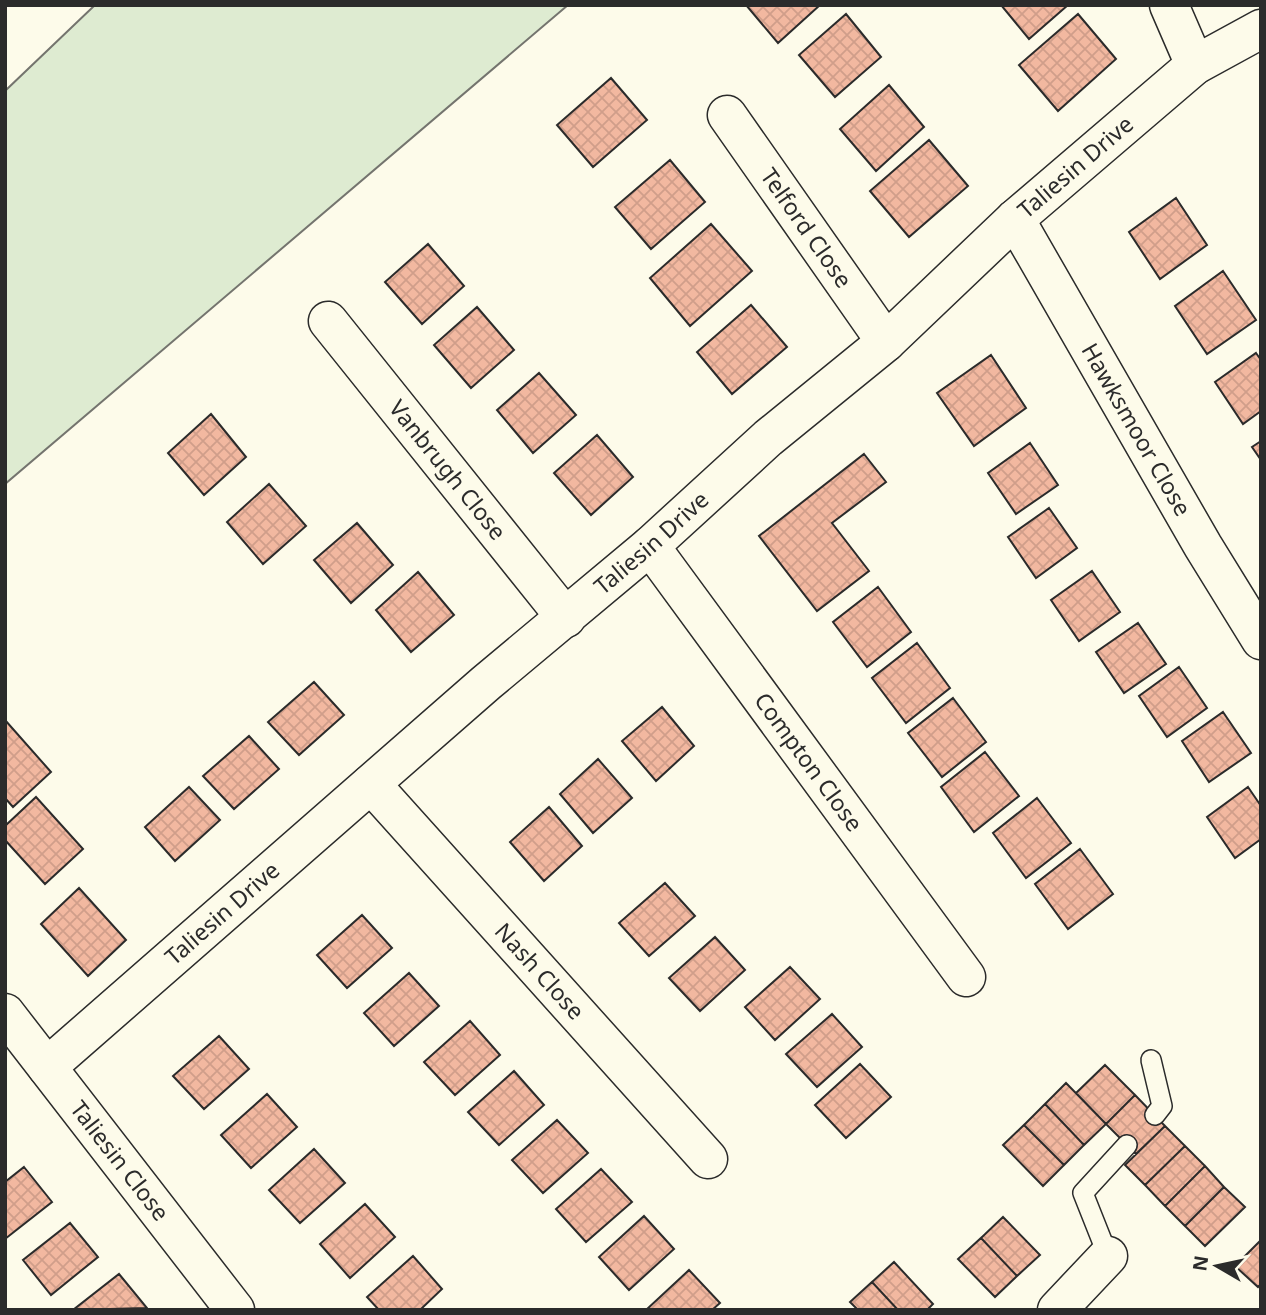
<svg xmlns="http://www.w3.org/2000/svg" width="1266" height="1315" font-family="'Noto Sans',sans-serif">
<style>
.green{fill:#deebd1;stroke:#74746e;stroke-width:2}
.building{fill:url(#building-cross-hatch);stroke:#2b2b2b;stroke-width:2}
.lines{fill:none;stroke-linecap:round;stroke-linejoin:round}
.lane-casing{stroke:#2b2b2b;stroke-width:22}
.street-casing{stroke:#2b2b2b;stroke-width:41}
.lane{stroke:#fdfbea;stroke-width:19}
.street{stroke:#fdfbea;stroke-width:38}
.labels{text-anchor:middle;stroke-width:5;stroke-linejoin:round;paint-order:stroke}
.street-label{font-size:23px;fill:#2b2b2b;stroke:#fdfbea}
</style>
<defs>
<pattern id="building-cross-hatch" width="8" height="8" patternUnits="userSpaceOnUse" patternTransform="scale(1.75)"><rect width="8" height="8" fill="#f2b8a0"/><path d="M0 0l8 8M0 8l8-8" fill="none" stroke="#d09e8a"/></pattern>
</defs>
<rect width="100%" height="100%" fill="#fdfbea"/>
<!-- green -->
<path class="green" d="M95,5H568L5,484V91Z"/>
<!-- building -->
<path class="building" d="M746,5H820L778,43Z
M1001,5H1068L1029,39Z
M846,14L881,57L835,97L799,55Z
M1078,14L1116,59L1058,111L1019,65Z
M611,78L647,120L593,167L557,125Z
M889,85L924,127L876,171L840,129Z
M929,140L968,186L909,237L870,191Z
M670,160L705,202L651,249L615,207Z
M1176,198L1207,245L1160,279L1129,232Z
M711,224L752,271L690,326L650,278Z
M428,244L464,286L422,324L385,282Z
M1223,271L1256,320L1207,354L1175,306Z
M751,305L787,347L732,394L697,352Z
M477,307L514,350L471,388L434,345Z
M1256,353L1261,360V411L1243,424L1215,382Z
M991,355L1026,408L974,446L937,393Z
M539,373L576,415L533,453L497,410Z
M211,414L246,457L204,495L168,453Z
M597,435L633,477L591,515L554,473Z
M1261,441V460L1252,447Z
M1030,443L1058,485L1016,514L988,473Z
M864,454L886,482L832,523L869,571L817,611L759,536Z
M269,484L306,526L263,564L227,522Z
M1049,508L1077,548L1036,578L1008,537Z
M357,523L393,565L351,603L314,560Z
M1092,571L1120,612L1079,641L1051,600Z
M418,572L454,615L411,652L376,610Z
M878,587L911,632L867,667L833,622Z
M1138,623L1166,664L1124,693L1096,652Z
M917,643L950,688L906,723L872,678Z
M1179,667L1207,708L1167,737L1139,696Z
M314,682L344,715L299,755L268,722Z
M953,698L986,742L942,777L908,733Z
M662,707L694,746L656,781L622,741Z
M1223,712L1251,753L1209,782L1182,741Z
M5,720L51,772L13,807L5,798Z
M249,736L279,769L234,809L203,776Z
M985,752L1019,796L974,832L941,787Z
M598,759L632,798L593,833L560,794Z
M189,787L220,820L175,861L145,827Z
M1248,787L1261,806V839L1235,858L1207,817Z
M36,797L83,849L45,884L5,840V826Z
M1037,798L1071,843L1026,878L993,833Z
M549,807L582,846L544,881L510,842Z
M1080,849L1113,894L1068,929L1035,884Z
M665,883L695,916L649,956L619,923Z
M79,888L126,940L88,976L41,924Z
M362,915L392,948L347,988L317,955Z
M715,937L745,970L700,1011L669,978Z
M790,967L820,999L775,1040L745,1007Z
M409,973L439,1006L394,1046L364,1013Z
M832,1014L862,1047L817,1087L786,1054Z
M470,1021L500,1055L455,1095L424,1062Z
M219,1036L249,1069L204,1109L173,1076Z
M860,1064L891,1097L846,1138L815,1105Z
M1105,1065L1135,1095L1106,1124L1076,1093Z
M514,1071L544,1105L499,1145L468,1112Z
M1066,1083L1106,1124L1084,1145L1045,1104Z
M267,1094L297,1127L251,1168L221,1135Z
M1135,1095L1165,1126L1136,1154L1106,1124Z
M1045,1104L1084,1145L1064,1165L1024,1125Z
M557,1120L588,1153L543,1193L512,1160Z
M1024,1125L1064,1165L1043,1186L1003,1145Z
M1165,1126L1185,1146L1145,1185L1125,1165Z
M1185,1146L1205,1166L1165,1206L1145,1185Z
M314,1149L345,1183L300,1223L269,1190Z
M1205,1166L1224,1187L1185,1226L1165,1206Z
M24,1167L52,1202L5,1239V1182Z
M601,1169L632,1202L586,1242L556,1209Z
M1224,1187L1245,1207L1205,1246L1185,1226Z
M365,1204L395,1237L350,1278L320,1244Z
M644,1216L674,1249L629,1290L599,1257Z
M1003,1217L1040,1255L1017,1276L981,1238Z
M70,1223L98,1257L51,1295L23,1260Z
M981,1238L1017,1276L995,1297L958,1259Z
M1261,1240V1284L1258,1287L1235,1266Z
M413,1256L442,1289L420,1310H379L367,1297Z
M894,1262L933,1304L927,1310H898L872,1282Z
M689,1270L720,1303L712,1310H646Z
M119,1274L147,1308L73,1310Z
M872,1282L898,1310H858L850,1302Z"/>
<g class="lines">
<defs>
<path id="lane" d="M1151,1060L1162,1106L1155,1115
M1108,1256L1083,1193L1127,1145"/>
<g id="street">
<path d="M1169,5L1195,65"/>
<path id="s1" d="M727,115L886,342"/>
<path id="s2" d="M1015,219L1203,546L1261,640"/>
<path id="s3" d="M328,321L566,618"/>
<path id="s4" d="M650,546L966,977"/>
<path id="s5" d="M371,784L708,1159"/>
<path id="s6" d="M5,1013L235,1310"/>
<path id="s7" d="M47,1067L486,683L650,546L768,438L886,342L1015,219L1195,65L1261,29"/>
<path d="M1057,1310L1108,1256"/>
</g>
</defs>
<!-- lane casing -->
<use href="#lane" class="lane-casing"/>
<!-- street casing -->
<use href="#street" class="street-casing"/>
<!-- lane -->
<use href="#lane" class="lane"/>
<!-- street -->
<use href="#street" class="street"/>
</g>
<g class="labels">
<!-- street labels -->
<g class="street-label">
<text dy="8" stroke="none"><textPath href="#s7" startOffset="1367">Taliesin Drive</textPath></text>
<text dy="8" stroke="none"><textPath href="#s1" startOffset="138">Telford Close</textPath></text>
<text dy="8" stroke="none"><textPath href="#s2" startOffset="243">Hawksmoor Close</textPath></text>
<text dy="8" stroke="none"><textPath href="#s3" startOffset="191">Vanbrugh Close</textPath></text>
<text dy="8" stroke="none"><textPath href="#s7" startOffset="800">Taliesin Drive</textPath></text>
<text dy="8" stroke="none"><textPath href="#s4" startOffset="268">Compton Close</textPath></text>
<text dy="8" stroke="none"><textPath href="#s7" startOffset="233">Taliesin Drive</textPath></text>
<text dy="8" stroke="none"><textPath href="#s5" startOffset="252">Nash Close</textPath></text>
<text dy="8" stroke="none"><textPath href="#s6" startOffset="187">Taliesin Close</textPath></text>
</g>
</g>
<!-- border -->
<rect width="1266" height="1315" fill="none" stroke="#2b2b2b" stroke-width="14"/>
<!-- north arrow -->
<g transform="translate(1217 1266) rotate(279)" stroke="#fdfbea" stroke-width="5" paint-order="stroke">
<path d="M0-5L12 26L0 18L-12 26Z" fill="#2b2b2b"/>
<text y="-10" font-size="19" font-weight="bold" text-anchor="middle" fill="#2b2b2b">N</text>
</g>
</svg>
